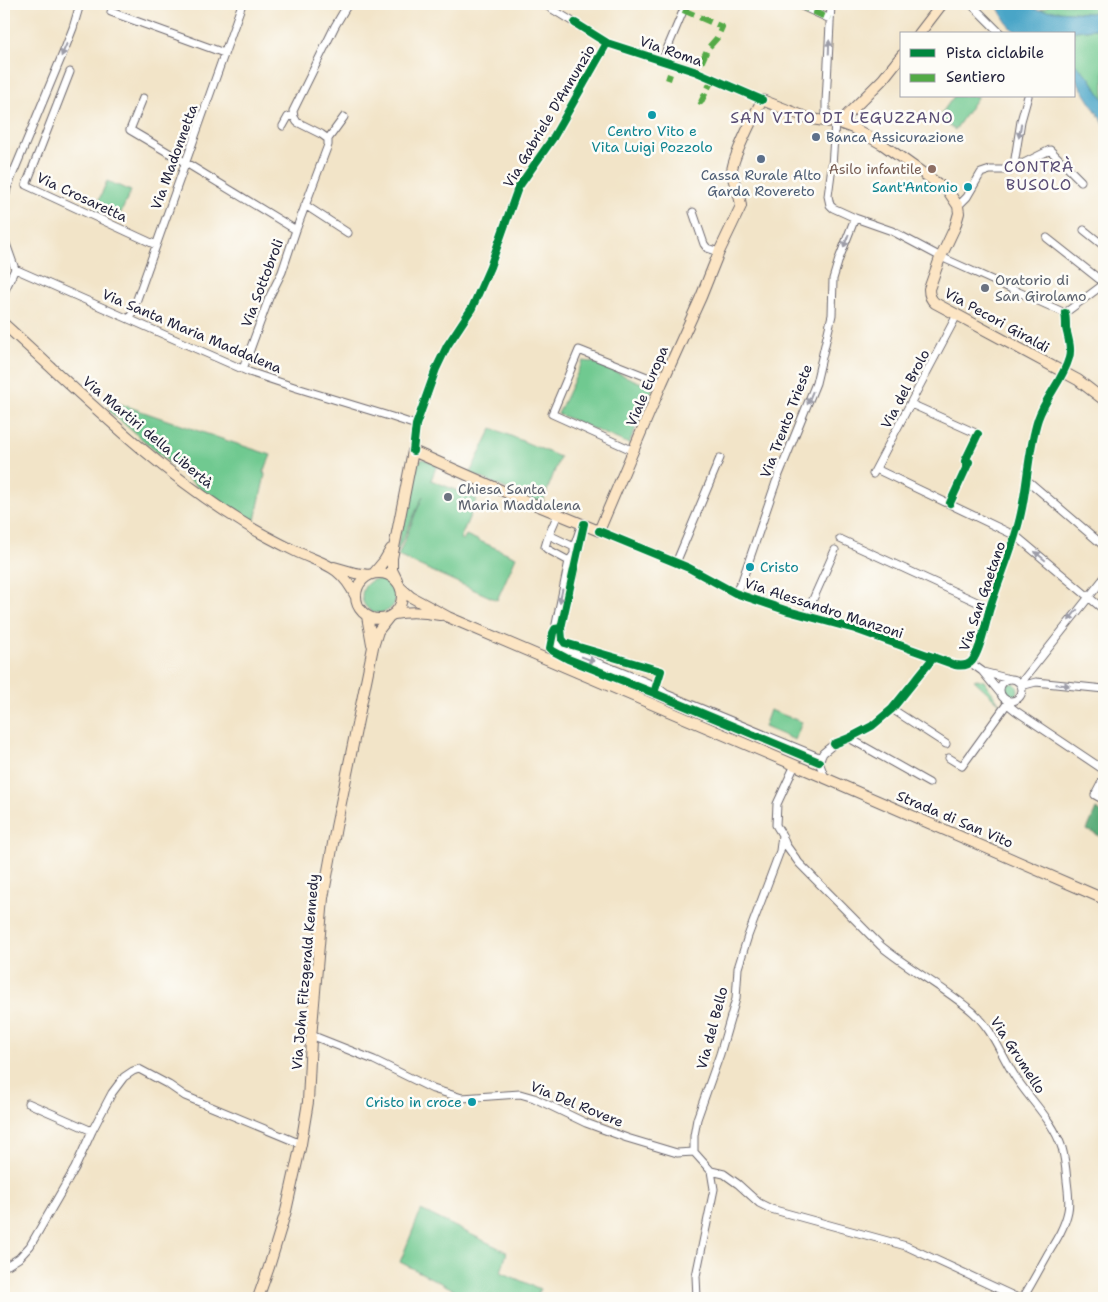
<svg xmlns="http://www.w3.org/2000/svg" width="1108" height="1302" font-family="'Shantell Sans',sans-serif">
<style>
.green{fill:#6fc990;stroke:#487666}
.forest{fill:#5bad7a;stroke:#3e685a}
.water{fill:#48a5c7;stroke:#356481}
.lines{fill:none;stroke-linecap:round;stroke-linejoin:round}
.street-casing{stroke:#6b666c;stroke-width:9}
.secondary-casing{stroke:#6b666c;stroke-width:12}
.street{stroke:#fff;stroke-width:7}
.secondary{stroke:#fce5c4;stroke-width:10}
.quiet{stroke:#53aa46;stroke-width:6;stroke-dasharray:12 6;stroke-linecap:butt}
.cycleway-casing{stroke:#fdfcf7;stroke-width:11}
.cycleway{stroke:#00873e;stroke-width:8}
.oneway{fill:#9c9ca7}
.culture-dot{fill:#0f9aa8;stroke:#fdfcf7;stroke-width:2}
.service-dot{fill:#5c6f8a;stroke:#fdfcf7;stroke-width:2}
.education-dot{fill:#8d6e63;stroke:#fdfcf7;stroke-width:2}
.worship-dot{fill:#6b7280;stroke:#fdfcf7;stroke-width:2}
.labels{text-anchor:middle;stroke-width:5;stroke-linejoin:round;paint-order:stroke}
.street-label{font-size:14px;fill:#22223b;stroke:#fdfcf7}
.culture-label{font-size:14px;fill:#0d838f;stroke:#fdfcf7;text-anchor:end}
.service-label{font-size:14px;fill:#4e5e75;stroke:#fdfcf7;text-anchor:start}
.education-label{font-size:14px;fill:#785e54;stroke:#fdfcf7;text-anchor:end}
.worship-label{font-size:14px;fill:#5b616d;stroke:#fdfcf7;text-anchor:start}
.quarter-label{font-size:16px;letter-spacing:1px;fill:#594d74;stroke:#fdfcf7}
</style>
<rect width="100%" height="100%" fill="#fdfcf7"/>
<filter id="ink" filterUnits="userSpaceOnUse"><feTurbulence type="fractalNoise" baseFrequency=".02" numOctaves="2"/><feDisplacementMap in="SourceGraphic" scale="10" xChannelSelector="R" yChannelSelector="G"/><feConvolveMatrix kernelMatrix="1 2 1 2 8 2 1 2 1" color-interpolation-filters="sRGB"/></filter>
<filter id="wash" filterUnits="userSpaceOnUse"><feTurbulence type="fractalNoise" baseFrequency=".0096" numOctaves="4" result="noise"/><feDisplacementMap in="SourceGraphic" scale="20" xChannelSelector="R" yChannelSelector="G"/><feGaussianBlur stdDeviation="1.12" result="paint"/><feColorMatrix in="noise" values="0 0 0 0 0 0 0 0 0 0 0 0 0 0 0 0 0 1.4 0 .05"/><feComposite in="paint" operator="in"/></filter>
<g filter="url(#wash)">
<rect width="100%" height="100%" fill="#f2e4c8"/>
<!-- green -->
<path class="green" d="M1048,4H1104V11L1089,13L1040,10L1048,6Z
M1104,28V100L1089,77L1074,62V34H1048Z
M954,96H978L955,130L938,118Z
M107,181L131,191L118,219L95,209Z
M583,361L592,362L653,388L629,444L558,414Z
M112,401L219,438L271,455L264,472L265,475L254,525L206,494L109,411Z
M492,428L560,457L542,504L470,473Z
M424,459L437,465L431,480L477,499L460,539L463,540L466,535L516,557L497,600L398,556L423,496L396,554L414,462Z
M362 596a17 17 0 1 1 34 0a17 17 0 1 1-34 0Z
M977,679L984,681L1000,704L974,680Z
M1004 690a7 7 0 1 1 14 0a7 7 0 1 1-14 0Z
M770,710L802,722L795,740L764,727Z
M421,1210L507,1252L501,1272L540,1289L535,1298H470L400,1262Z"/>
<!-- forest -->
<path class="forest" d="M1096,809L1104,814V838L1087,830Z"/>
<!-- water -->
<path class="water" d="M996,4H1025L1038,10H1040L1089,13L1104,11V28C1089,29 1026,38 1016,32C1007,26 1001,13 996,4Z
M1074,63L1089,77L1104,100V124L1074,76Z"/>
</g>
<g filter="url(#ink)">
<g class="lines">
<defs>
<path id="street" d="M544,4L607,43L697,72L762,100
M797,4L830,19
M971,4L1001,34
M111,12L224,53
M662,61L686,4
M70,72L26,185L156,245
M143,98L130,130L186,163L296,230
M826,122V102L831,4
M283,126L288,117L293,115
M328,139L344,117
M1014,165L1021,121L1028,96
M4,204L7,188L66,46L73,28L80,4
M305,205L348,233
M958,206L967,197L981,173L990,170H1005L1011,168L1014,165L1024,163L1050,150L1081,181
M693,212L704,244L707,248L719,252
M855,218L892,231L941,257L1065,313
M1084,230L1104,246
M4,238L15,269
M1047,238L1104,283
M15,269L249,372L297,388L392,417L416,425
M4,292L15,269
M1065,313L1104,284
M130,319L242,4
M243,369L269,298L282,272L296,230L328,145V139L321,134L297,122L294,117L293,111L335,26L348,4
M911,404L978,434
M413,451L416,425L436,369L447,346L472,308L490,267L518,188L553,138L607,43
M634,451L552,414L579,350L662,383
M876,469L1016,536L1104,610
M873,474L957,315
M1027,480L1104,546
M582,523L574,547V554L569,561L555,629L554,642L558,647L656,686L666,694L821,758
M599,531L689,568L735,593L788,611L855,629L955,665C961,666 968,666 972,661C980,652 986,623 989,611C999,578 1014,547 1021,513C1028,482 1028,450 1038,419C1045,398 1063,380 1069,358C1072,348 1068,338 1066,328C1066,323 1066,318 1065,313
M548,537L558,514
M840,539L990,608
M569,561L547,549L545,547L548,537L551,536L574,547
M676,563L720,458
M735,593L742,581L776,482L816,383L832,315L833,279L839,259L855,218L833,208L830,205L828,196L832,166L835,122
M806,615L835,550
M972,662L975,666L982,671L1000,693
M983,672L1010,679
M1000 690a11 11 0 1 1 22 0a11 11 0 1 1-22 0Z
M1020,684L1104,578
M1021,686L1036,682L1104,689
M1010,702L1011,707L1016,711L1104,770
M892,709L946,744
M849,738L929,783
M949,758L962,766L1009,701
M825,778L819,762L823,753L834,744L849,738L872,726L892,709L934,657
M1104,778L1095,795L1104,800
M782,835L786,845L799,863L881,946C910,970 944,987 973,1012C993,1030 1000,1053 1014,1075C1029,1099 1053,1120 1062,1148C1065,1158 1066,1170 1067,1181C1068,1190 1070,1202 1068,1211C1065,1226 1057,1239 1049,1252C1040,1268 1032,1283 1023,1298
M311,1035L374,1060L433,1089L462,1098L520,1094L534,1098L586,1123L627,1138L677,1153L694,1152
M28,1103L92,1131
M711,1171L724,1174L738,1184L759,1203L771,1209L906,1246L1018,1298
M4,1264L8,1265L19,1258L30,1246L75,1168L92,1131L112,1093L124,1077L133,1071L139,1069L169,1085L185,1096L301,1144
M697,1298L696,1276L714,1189L711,1171L694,1152V1136L697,1119L720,1054L736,999L738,968L748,936L780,851L782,835L776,825L777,804L795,765"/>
<path id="secondary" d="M919,34L942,4
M839,123L883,79L902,55
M4,324C80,393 154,468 242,522C259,533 277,542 295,551C324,565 340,564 356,597
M334,567L355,573L369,575
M356 596a23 23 0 1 1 46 0a23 23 0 1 1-46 0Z
M374,573L384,561L391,549
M397,580L392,570V558L413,451L512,495L599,531L662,383L701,297L719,252L741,206C740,193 733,184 732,172C731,160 755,114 762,100L811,119L839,123L853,128L882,144L948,191L958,206L959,213L955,227L939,261L929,289C929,295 930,299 935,303L1078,380L1104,400
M402,589L411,597L448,617L825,778L1104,899
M394,614C410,611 424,612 440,615
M367,616L372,644
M258,1298L269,1267L286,1211L301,1144L308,1102L311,1038L323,898L336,827L373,647L378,631L389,617"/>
</defs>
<!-- street casing -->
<use href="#street" class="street-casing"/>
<!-- secondary casing -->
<use href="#secondary" class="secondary-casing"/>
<!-- street -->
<use href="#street" class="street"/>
<!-- secondary -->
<use href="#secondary" class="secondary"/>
<!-- quiet -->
<path class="quiet" d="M797,4L830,19
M683,10L722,27L717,38L708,48L697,72
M668,80L670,74
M699,101L701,102L714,76"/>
<defs>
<path id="cycleway" d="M575,23L607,43L697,72L762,100
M413,451L416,425L436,369L447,346L472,308L490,267L518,188L553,138L607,43
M950,503L969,462L965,461L978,434
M584,524L561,628L555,629L553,633L550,648L553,651L568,659L654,693L819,762
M599,531L689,568L735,593L788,611L855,629L955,665C961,666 968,666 972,661C980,652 986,623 989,611C999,578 1014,547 1021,513C1028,482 1028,450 1038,419C1045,398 1063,380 1069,358C1072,348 1068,338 1066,328C1066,323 1066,318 1065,313
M561,628L562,639L565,643L661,671L654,693
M834,744L849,738L872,726L892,709L934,657"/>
</defs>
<!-- cycleway casing -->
<use href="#cycleway" class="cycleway-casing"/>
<!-- cycleway -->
<use href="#cycleway" class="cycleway"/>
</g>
<!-- one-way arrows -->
<defs><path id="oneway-solid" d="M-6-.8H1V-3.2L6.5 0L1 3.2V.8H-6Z" transform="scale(1.25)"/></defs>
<g class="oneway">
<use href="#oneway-solid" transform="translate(829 47) rotate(-88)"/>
<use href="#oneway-solid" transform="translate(64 50) rotate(113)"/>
<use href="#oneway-solid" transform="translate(1020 131) rotate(100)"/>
<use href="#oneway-solid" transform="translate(846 241) rotate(111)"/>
<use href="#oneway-solid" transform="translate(810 398) rotate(112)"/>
<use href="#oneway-solid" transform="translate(1040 556) rotate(-140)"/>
<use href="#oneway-solid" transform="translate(561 596) rotate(102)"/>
<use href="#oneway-solid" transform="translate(1073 615) rotate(128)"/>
<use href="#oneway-solid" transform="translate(588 659) rotate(21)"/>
<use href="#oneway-solid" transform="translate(1063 685) rotate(5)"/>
</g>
</g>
<!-- markers -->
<g class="culture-dot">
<circle cx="652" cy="115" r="5"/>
<circle cx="968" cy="187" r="5"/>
<circle cx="750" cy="567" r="5"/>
<circle cx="472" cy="1102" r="5"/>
</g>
<g class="service-dot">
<circle cx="816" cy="137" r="5"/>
<circle cx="761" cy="159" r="5"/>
</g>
<circle class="education-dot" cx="932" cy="169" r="5"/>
<g class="worship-dot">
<circle cx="985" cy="288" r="5"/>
<circle cx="448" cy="497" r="5"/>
</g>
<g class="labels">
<!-- street labels -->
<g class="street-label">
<text transform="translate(671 51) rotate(19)" y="5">Via Roma</text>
<text transform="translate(549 116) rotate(-59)" y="5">Via Gabriele D'Annunzio</text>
<text transform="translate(174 157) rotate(-70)" y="5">Via Madonnetta</text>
<text transform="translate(82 197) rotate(25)" y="5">Via Crosaretta</text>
<text transform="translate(262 283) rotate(-69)" y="5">Via Sottobroli</text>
<text transform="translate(997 320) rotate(29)" y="5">Via Pecori Giraldi</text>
<text transform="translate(192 331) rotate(23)" y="5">Via Santa Maria Maddalena</text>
<text transform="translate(647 386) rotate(-67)" y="5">Viale Europa</text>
<text transform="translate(905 389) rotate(-62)" y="5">Via del Brolo</text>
<text transform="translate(786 421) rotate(-69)" y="5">Via Trento Trieste</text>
<text transform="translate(148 432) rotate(40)" y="5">Via Martiri della Libertà</text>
<text transform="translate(982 596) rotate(-71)" y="5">Via San Gaetano</text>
<text transform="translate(824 608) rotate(18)" y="5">Via Alessandro Manzoni</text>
<text transform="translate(955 819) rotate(23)" y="5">Strada di San Vito</text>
<text transform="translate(305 972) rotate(-85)" y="5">Via John Fitzgerald Kennedy</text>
<text transform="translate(712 1028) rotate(-75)" y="5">Via del Bello</text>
<text transform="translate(1018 1055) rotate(57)" y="5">Via Grumello</text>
<text transform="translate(577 1104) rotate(22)" y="5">Via Del Rovere</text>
</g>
<!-- culture labels -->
<g class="culture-label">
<text x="652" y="136" text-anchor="middle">Centro Vito e<tspan x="652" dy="16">Vita Luigi Pozzolo</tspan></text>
<text x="958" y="192">Sant'Antonio</text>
<text x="760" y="572" text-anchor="start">Cristo</text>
<text x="462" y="1107">Cristo in croce</text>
</g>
<!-- service labels -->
<g class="service-label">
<text x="826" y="142">Banca Assicurazione</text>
<text x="761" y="180" text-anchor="middle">Cassa Rurale Alto<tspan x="761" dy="16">Garda Rovereto</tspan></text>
</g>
<!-- education labels -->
<g class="education-label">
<text x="922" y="174">Asilo infantile</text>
</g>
<!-- worship labels -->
<g class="worship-label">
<text x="995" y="285">Oratorio di<tspan x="995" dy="16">San Girolamo</tspan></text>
<text x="458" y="494">Chiesa Santa<tspan x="458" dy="16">Maria Maddalena</tspan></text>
</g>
<!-- quarter labels -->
<g class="quarter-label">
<text x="842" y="123">SAN VITO DI LEGUZZANO</text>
<text x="1039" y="172">CONTRÀ<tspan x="1039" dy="18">BUSOLO</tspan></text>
</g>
</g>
<!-- margin -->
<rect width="1108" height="1302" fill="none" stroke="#fdfcf7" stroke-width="20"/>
<!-- legend -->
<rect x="900" y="32" width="175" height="65" fill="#fdfcf7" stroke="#a5a5ac"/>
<rect x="910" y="49" width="25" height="8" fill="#00873e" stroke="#a5a5ac"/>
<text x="946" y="58" font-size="15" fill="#22223b">Pista ciclabile</text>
<rect x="910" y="74" width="25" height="8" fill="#53aa46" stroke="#a5a5ac"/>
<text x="946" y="82" font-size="15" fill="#22223b">Sentiero</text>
</svg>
